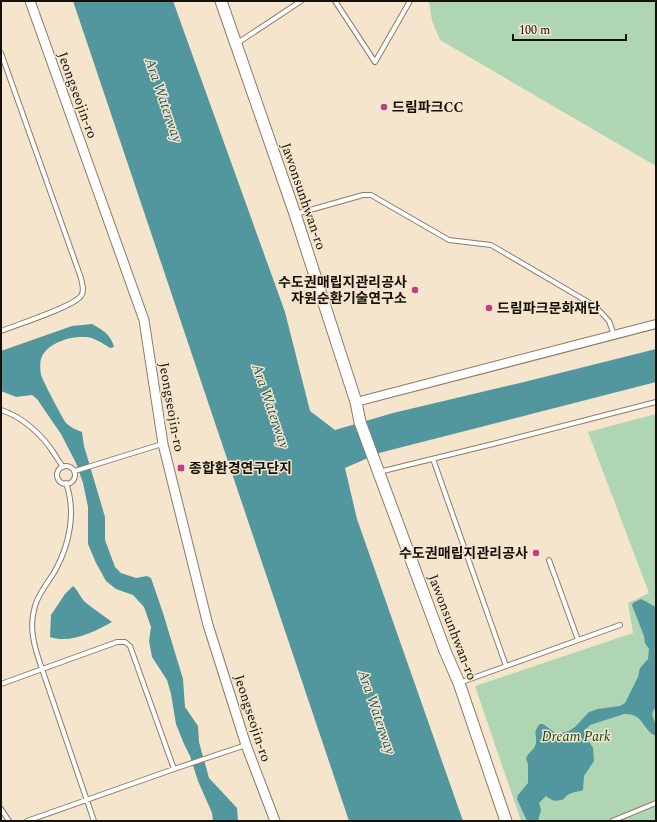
<svg xmlns="http://www.w3.org/2000/svg" width="657" height="822" font-family="Spectral,'Noto Sans KR',serif">
<style>
.green{fill:#aed6b2}
.water{fill:#51979d}
.lines{fill:none;stroke-linecap:round;stroke-linejoin:round}
.service-casing{stroke:#8b7b66;stroke-width:6}
.minor-casing{stroke:#8b7b66;stroke-width:10}
.tertiary-casing{stroke:#8b7b66;stroke-width:11}
.secondary-casing{stroke:#8b7b66;stroke-width:13}
.service{stroke:#fff;stroke-width:4}
.minor{stroke:#fff;stroke-width:8}
.tertiary{stroke:#fff;stroke-width:9}
.secondary{stroke:#fff;stroke-width:11}
.poi-dot{fill:#c03e86;stroke:#f6e5cd;stroke-width:1.5}
.labels{text-anchor:middle;stroke-width:3;stroke-linejoin:round;paint-order:stroke}
.street-label{font-size:14px;fill:#151008;stroke:#f6e5cd}
.poi-label{font-size:14px;font-weight:bold;fill:#151008;stroke:#f6e5cd;text-anchor:start}
.park-label{font-size:14px;font-style:italic;fill:#054919;stroke:#f6e5cd}
.water-label{font-size:15px;font-style:italic;fill:#1f5b5f;stroke:#f6e5cd}
</style>
<rect width="100%" height="100%" fill="#f6e5cd"/>
<!-- green -->
<path class="green" d="M429,1H656V166L440,40L432,21Z
M656,414V821H521L475,686L633,633L628,603L649,593L588,432Z"/>
<!-- water -->
<path class="water" d="M73,1H173L285,312L310,411L335,430L393,413L520,383L656,349V382L379,453L345,468L357,519L463,821H349Z
M92,324C103,330 111,335 114,347L110,348C102,343 94,337 85,337C70,336 46,343 41,359C40,362 40,370 41,374C41,378 63,419 66,423C70,427 76,430 82,432L84,446L105,517V540L115,567L121,573L136,578L147,576L151,578L163,613L183,679L185,707L198,726L199,742L209,778L237,808L238,821H213L212,813L198,781L190,756L184,744L176,724L171,694L167,680L152,657L149,641L151,627L144,607L133,595L116,589L106,581L96,563L88,544V507L83,483L76,463L61,434L37,399L32,395L16,397L1,391V351L72,326Z
M73,586C78,590 80,597 85,602C93,609 103,615 112,622C94,632 70,644 50,637L51,615L65,594Z
M641,599L656,607V707C649,714 654,718 656,726C657,729 656,733 656,736C642,730 644,713 624,714L590,725L585,730V735L593,748L594,761L584,776L583,790C576,793 569,791 564,799C556,802 552,801 546,796L539,803L541,810L538,821H527L517,799L518,795L528,783V764L526,759C528,752 533,751 535,746C539,737 531,733 540,724H543L557,734L569,731L575,727L589,712L598,709L620,706L625,703L638,677L640,668L648,659L649,649L645,643L644,636L632,605L633,603Z"/>
<g class="lines">
<defs>
<path id="service" d="M335,1L375,62L410,1
M236,44L301,1
M1,53L81,278C82,284 85,291 81,296C73,307 16,325 1,331
M296,214L363,195H371L449,240L491,245L595,306L609,321L614,335
M1,410C20,416 37,431 49,446C54,453 58,460 63,467
M433,459L506,666
M57 475a9 9 0 1 1 18 0a9 9 0 1 1-18 0Z
M75,471L162,444
M379,472L497,443L656,402
M66,483C76,511 70,543 56,569C49,582 39,592 35,606C28,628 35,649 42,669L94,821
M549,560L578,640
M459,683L620,625
M1,684L117,642H125L130,646L174,769
M1,809L9,821
M27,821L174,769L246,745
M612,821L656,803"/>
<path id="minor" d="M356,402L656,324"/>
<path id="tertiary" d="M30,1L144,320L163,444L208,625L246,745L275,821"/>
<path id="secondary" d="M221,1L295,214L356,402L360,422L445,651L459,683L506,821"/>
</defs>
<!-- service casing -->
<use href="#service" class="service-casing"/>
<!-- minor casing -->
<use href="#minor" class="minor-casing"/>
<!-- tertiary casing -->
<use href="#tertiary" class="tertiary-casing"/>
<!-- secondary casing -->
<use href="#secondary" class="secondary-casing"/>
<!-- service -->
<use href="#service" class="service"/>
<!-- minor -->
<use href="#minor" class="minor"/>
<!-- tertiary -->
<use href="#tertiary" class="tertiary"/>
<!-- secondary -->
<use href="#secondary" class="secondary"/>
</g>
<!-- markers -->
<g class="poi-dot">
<circle cx="384" cy="107" r="4"/>
<circle cx="415" cy="290" r="4"/>
<circle cx="489" cy="308" r="4"/>
<rect x="177" y="464" width="8" height="8" rx="2"/>
<circle cx="536" cy="553" r="4"/>
</g>
<g class="labels">
<!-- street labels -->
<g class="street-label">
<text transform="translate(78 95) rotate(70)" y="5">Jeongseojin-ro</text>
<text transform="translate(304 196) rotate(71)" y="5">Jawonsunhwan-ro</text>
<text transform="translate(172 407) rotate(80)" y="5">Jeongseojin-ro</text>
<text transform="translate(453 627) rotate(69)" y="5">Jawonsunhwan-ro</text>
<text transform="translate(253 718) rotate(72)" y="5">Jeongseojin-ro</text>
</g>
<!-- poi labels -->
<g class="poi-label">
<text x="392" y="112">드림파크CC</text>
<text x="407" y="287" text-anchor="end">수도권매립지관리공사<tspan x="407" dy="16">자원순환기술연구소</tspan></text>
<text x="497" y="313">드림파크문화재단</text>
<text x="189" y="473">종합환경연구단지</text>
<text x="528" y="558" text-anchor="end">수도권매립지관리공사</text>
</g>
<!-- park labels -->
<g class="park-label">
<text x="576" y="741">Dream Park</text>
</g>
<!-- water labels -->
<g class="water-label">
<text transform="translate(164 100) rotate(71)" y="5">Ara Waterway</text>
<text transform="translate(271 406) rotate(71)" y="5">Ara Waterway</text>
<text transform="translate(377 712) rotate(71)" y="5">Ara Waterway</text>
</g>
</g>
<!-- border -->
<rect width="657" height="822" fill="none" stroke="#151008" stroke-width="4"/>
<!-- scale -->
<path d="M513 34v6h113v-6" fill="none" stroke="#151008" stroke-width="2"/>
<text x="519" y="34" font-size="12" fill="#151008" stroke="#f6e5cd" stroke-width="3" paint-order="stroke">100 m</text>
</svg>
